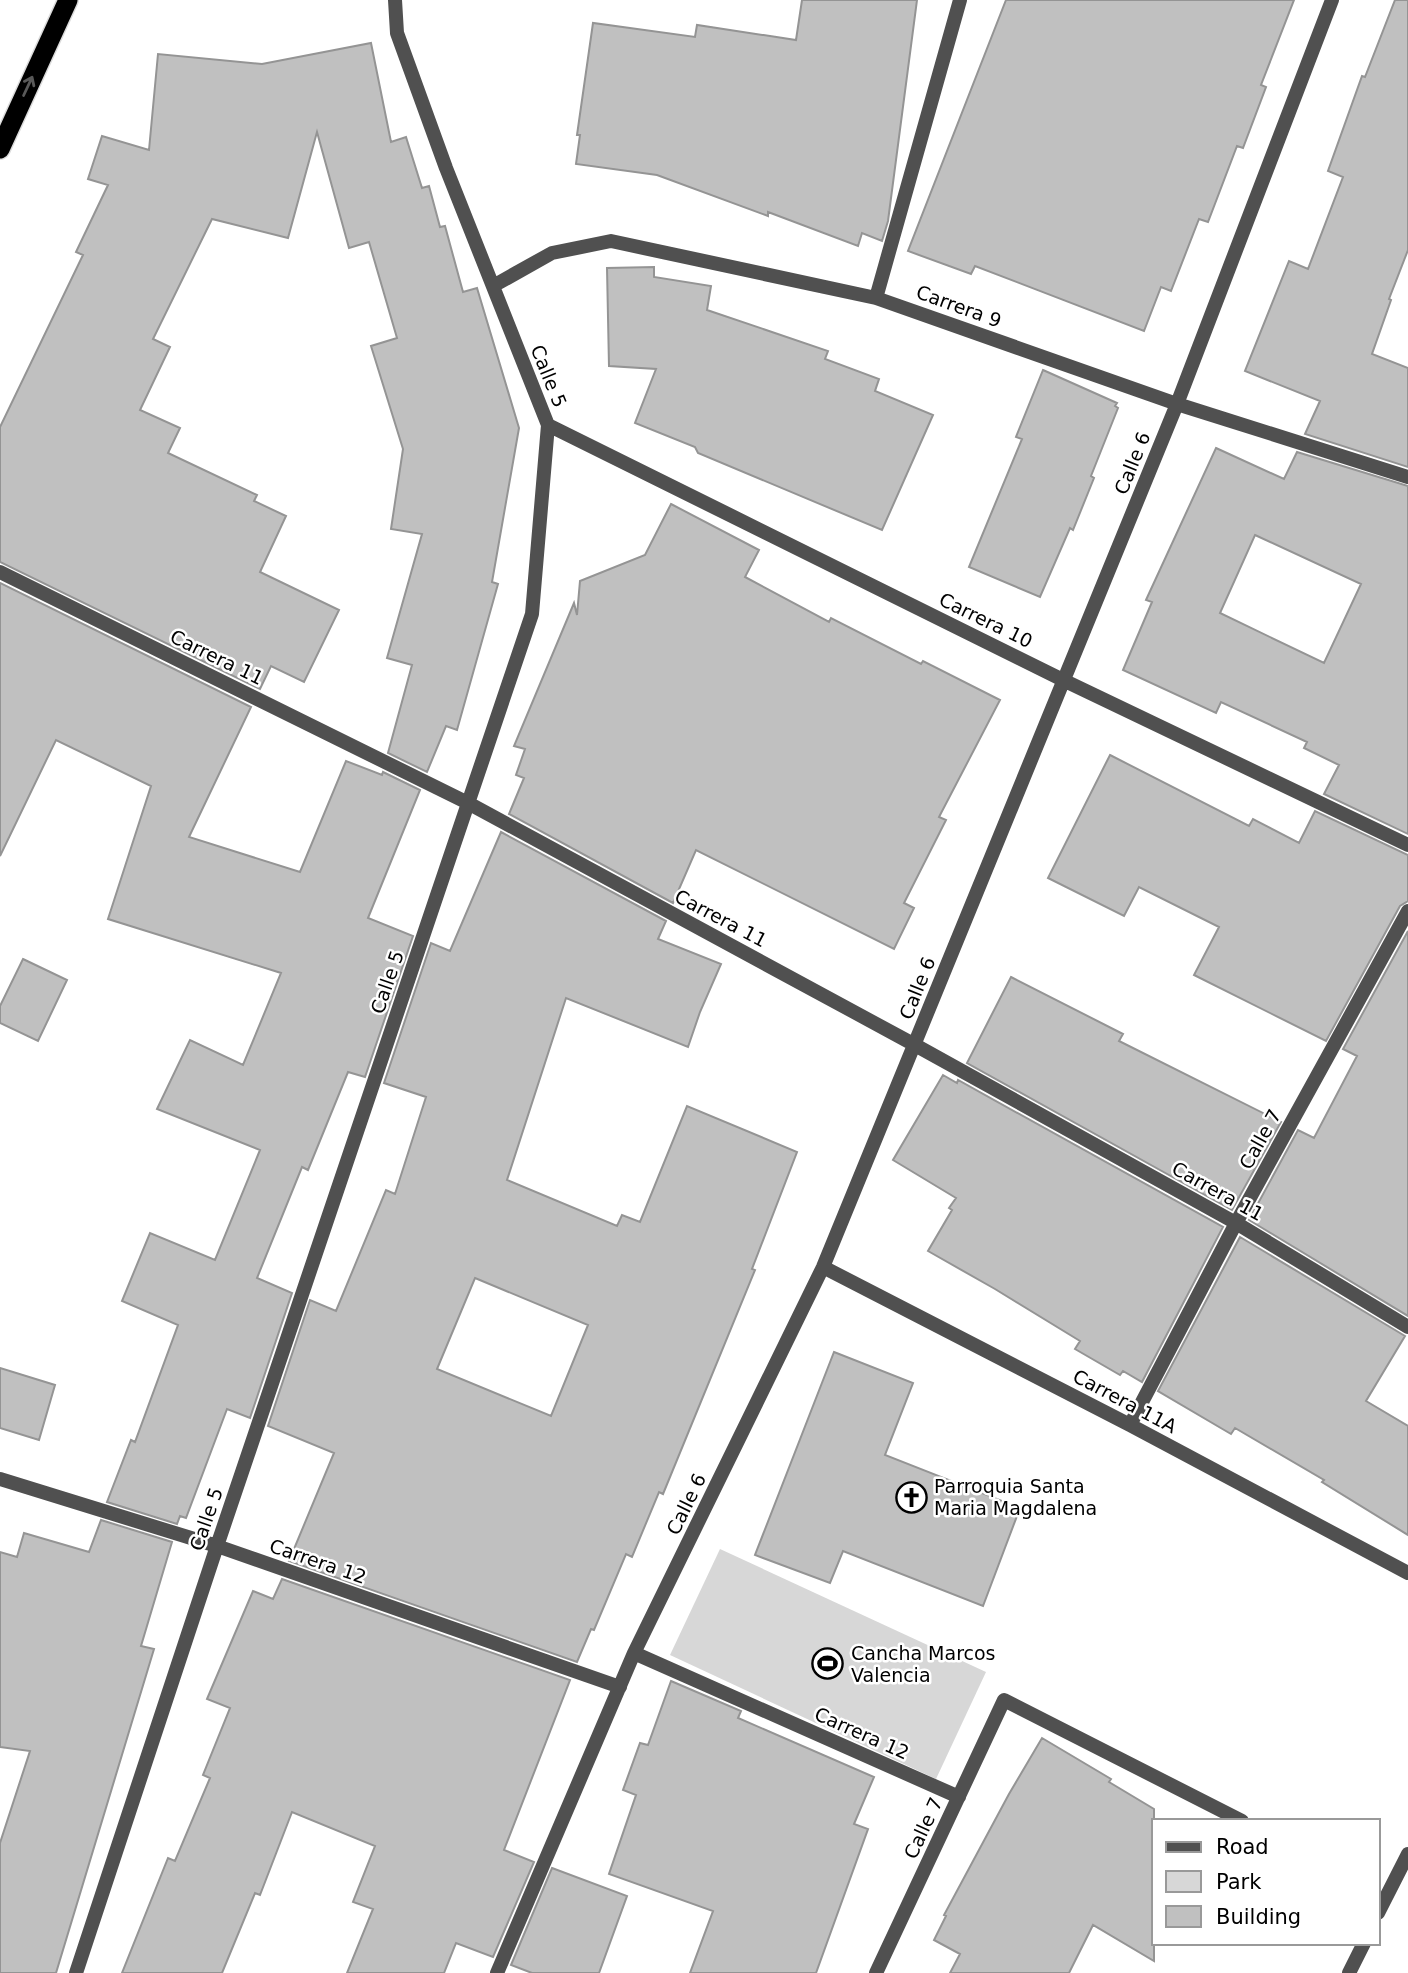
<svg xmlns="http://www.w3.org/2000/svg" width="1408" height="1973" font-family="'DejaVu Sans',sans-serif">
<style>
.green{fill:#d7d7d7}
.building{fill:#c0c0c0;stroke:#949494;stroke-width:2;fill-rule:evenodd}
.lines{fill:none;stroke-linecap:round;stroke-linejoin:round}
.trunk-casing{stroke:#dbdbdb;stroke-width:22}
.minor{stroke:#505050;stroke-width:14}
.trunk{stroke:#000;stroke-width:19}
.oneway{stroke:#595959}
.labels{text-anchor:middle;stroke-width:5;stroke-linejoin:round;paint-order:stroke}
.street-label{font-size:19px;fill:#000;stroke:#fff}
.poi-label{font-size:19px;fill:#000;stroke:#fff;text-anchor:start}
</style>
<rect width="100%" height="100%" fill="#fff"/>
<!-- green -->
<path class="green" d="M720,1549L986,1672L936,1779L670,1655Z"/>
<!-- building -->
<path class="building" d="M802,0H917L888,221L882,241L862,233L858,246L768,212V216L657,175L576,164L580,135H577L593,23L695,37L697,25L796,40Z
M1006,0H1294L1261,85L1266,87L1243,148L1237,146L1208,222L1199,219L1171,291L1161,287L1144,331L975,266L971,274L908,251Z
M1395,0H1408V250L1389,299L1391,300L1372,354L1408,368V467L1305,434L1320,401L1245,371L1289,261L1308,269L1343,177L1328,171L1362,76L1365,77Z
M371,43L391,142L406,137L422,188L429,186L440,227L445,226L463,292L477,288L519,428L492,582L498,584L457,730L446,726L427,772L388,753L412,665L387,658L422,534L391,529L403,449L371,346L397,338L369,242L349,248L317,132L288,238L212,219L153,339L170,347L140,410L180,428L168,453L257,495L254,501L286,516L260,572L339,610L304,682L271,666L260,689L0,562V427L83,255L76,252L108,185L88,179L102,136L149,150L158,54L262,64Z
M654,267V277L711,286L707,310L828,351L825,359L879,379L875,391L933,415L882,530L698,453L695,447L635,423L656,369L609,366L607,268Z
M1043,370L1117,403L1115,406L1118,408L1091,476L1094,478L1073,530L1070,528L1040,597L969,567L1022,439L1016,437Z
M1216,448L1284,479L1297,452L1408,486V834L1324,794L1339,765L1304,748L1307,742L1221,702L1216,713L1123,670L1152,602L1146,600ZM1255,535L1361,584L1324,663L1220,613Z
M671,504L759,550L745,577L829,622L831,618L921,664L923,661L1000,700L939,817L946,820L904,903L914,908L894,949L696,850L673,903L509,814L524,778L516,775L525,749L514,746L574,603L577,615L580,581L645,555Z
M0,583L251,707L189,837L300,872L346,761L382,775L383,772L420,790L368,918L413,936L365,1077L348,1072L308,1170L302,1167L257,1278L292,1293L250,1418L227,1409L186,1518L180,1516L177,1524L107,1502L131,1440L135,1442L178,1325L122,1301L150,1233L215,1260L260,1150L157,1109L190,1040L243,1065L281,973L108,919L151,786L56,740L0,856Z
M1110,755L1249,826L1253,819L1299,843L1315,811L1408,855V901L1400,906L1326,1041L1194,975L1219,927L1139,887L1124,916L1048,878Z
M501,832L666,921L658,939L721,964L700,1012L688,1047L566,998L507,1180L617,1226L622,1215L640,1222L687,1106L797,1152L752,1269L755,1270L663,1494L659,1492L632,1557L626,1554L594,1630L591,1629L577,1662L289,1561L334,1453L268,1426L310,1300L336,1311L386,1190L395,1194L426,1097L384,1083L431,943L450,951ZM475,1278L588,1325L551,1416L437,1369Z
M1408,931V1316L1249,1220L1298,1130L1314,1138L1357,1056L1343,1049Z
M23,959L67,980L38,1041L0,1023V1006Z
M1011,977L1123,1034L1119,1041L1281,1122L1232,1210L967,1063Z
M943,1075L957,1083L958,1080L1223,1227L1142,1382L1123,1371L1120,1375L1075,1349L1080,1341L995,1289L928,1251L952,1210L949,1208L956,1198L893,1160Z
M1240,1237L1405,1336L1366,1401L1408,1426V1535L1322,1482L1324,1480L1235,1428L1231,1434L1158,1391Z
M834,1352L913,1383L885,1455L1020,1508L983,1606L843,1551L830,1583L755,1555Z
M0,1368L55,1385L39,1440L0,1428Z
M101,1520L172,1542L141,1646L154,1649L56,1973H0V1843L30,1751L0,1747V1552L17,1557L24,1533L89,1552Z
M282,1579L570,1680L504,1850L534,1862L493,1957L456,1943L444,1973H347L373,1909L353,1902L375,1846L292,1812L260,1895L255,1893L222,1973H122L168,1858L175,1861L210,1778L203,1775L230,1708L207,1699L253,1591L273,1599Z
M671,1681L741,1711L738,1718L874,1777L854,1824L868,1829L816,1973H690L713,1911L609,1874L636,1795L623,1790L640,1743L648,1745Z
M1042,1738L1111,1779L1109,1782L1154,1809V1961L1093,1925L1069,1973H950L960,1954L934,1940L946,1916L944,1915L1009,1794Z
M552,1868L627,1896L599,1973H532L511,1965Z"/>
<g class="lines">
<defs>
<path id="trunk" d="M0,149L68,0"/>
</defs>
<!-- trunk casing -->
<use href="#trunk" class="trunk-casing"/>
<!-- minor -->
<path class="minor" d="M493,286L552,253L611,241L876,298L1177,404L1408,477
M876,298L960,0
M548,425L1063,680L1408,845
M0,572L468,803L915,1045L1236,1223L1408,1327
M823,1267L1130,1425L1408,1573
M1130,1425L1236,1223L1408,911
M0,1479L217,1546L620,1687
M634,1653L959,1797
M1378,1913L1408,1854
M76,1973L217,1546L532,614L548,425L446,168L397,33L395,0
M497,1973L634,1653L823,1267L1177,404L1332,0
M876,1973L1004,1700L1242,1821
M1349,1973L1364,1943"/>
<!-- trunk -->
<use href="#trunk" class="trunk"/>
</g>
<!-- one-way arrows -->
<defs><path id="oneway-shaft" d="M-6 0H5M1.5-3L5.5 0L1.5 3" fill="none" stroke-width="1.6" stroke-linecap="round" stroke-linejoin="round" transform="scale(1.75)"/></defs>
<use class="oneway" href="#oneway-shaft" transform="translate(28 86) rotate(-65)"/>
<!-- icons -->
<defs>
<symbol id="church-ring" viewBox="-11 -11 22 22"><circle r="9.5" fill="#fff" stroke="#000" stroke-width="1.5"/><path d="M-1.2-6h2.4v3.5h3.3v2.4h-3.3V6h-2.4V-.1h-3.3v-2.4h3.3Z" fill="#000"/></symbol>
<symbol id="stadium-ring" viewBox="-11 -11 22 22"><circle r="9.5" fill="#fff" stroke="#000" stroke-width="1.5"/><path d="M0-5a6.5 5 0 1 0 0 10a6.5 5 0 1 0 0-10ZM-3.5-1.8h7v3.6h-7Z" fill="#000"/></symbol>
</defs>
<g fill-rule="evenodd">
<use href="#church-ring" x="894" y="1480" width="35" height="35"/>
<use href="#stadium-ring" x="810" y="1646" width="35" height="35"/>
</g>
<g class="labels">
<!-- street labels -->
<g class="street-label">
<text transform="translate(959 306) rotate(20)" y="7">Carrera 9</text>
<text transform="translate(549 376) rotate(68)" y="7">Calle 5</text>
<text transform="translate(1132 463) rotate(-68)" y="7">Calle 6</text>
<text transform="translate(986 620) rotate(26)" y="7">Carrera 10</text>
<text transform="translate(217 657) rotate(26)" y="7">Carrera 11</text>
<text transform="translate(721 918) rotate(28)" y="7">Carrera 11</text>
<text transform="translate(387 982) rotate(-71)" y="7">Calle 5</text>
<text transform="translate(917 988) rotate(-68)" y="7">Calle 6</text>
<text transform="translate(1260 1139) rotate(-61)" y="7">Calle 7</text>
<text transform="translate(1218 1191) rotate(29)" y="7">Carrera 11</text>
<text transform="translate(1125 1401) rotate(28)" y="7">Carrera 11A</text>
<text transform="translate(686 1504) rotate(-64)" y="7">Calle 6</text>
<text transform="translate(206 1519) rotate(-71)" y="7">Calle 5</text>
<text transform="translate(318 1561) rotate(19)" y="7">Carrera 12</text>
<text transform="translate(862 1733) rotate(24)" y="7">Carrera 12</text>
<text transform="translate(923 1828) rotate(-65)" y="7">Calle 7</text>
</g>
<!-- poi labels -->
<g class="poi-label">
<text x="934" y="1493">Parroquia Santa<tspan x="934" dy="22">Maria Magdalena</tspan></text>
<text x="851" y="1660">Cancha Marcos<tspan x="851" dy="22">Valencia</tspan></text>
</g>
</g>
<!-- legend -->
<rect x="1152" y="1819" width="228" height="126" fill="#ffffff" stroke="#999999" stroke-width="2"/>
<rect x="1166" y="1842" width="35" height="10" fill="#505050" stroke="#999999" stroke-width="2"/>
<text x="1216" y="1854" font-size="21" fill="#000000">Road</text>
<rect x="1166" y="1871" width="35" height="21" fill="#d7d7d7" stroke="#999999" stroke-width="2"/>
<text x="1216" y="1889" font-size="21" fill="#000000">Park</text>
<rect x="1166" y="1906" width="35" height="21" fill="#c0c0c0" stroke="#999999" stroke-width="2"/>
<text x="1216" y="1924" font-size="21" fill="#000000">Building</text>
</svg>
